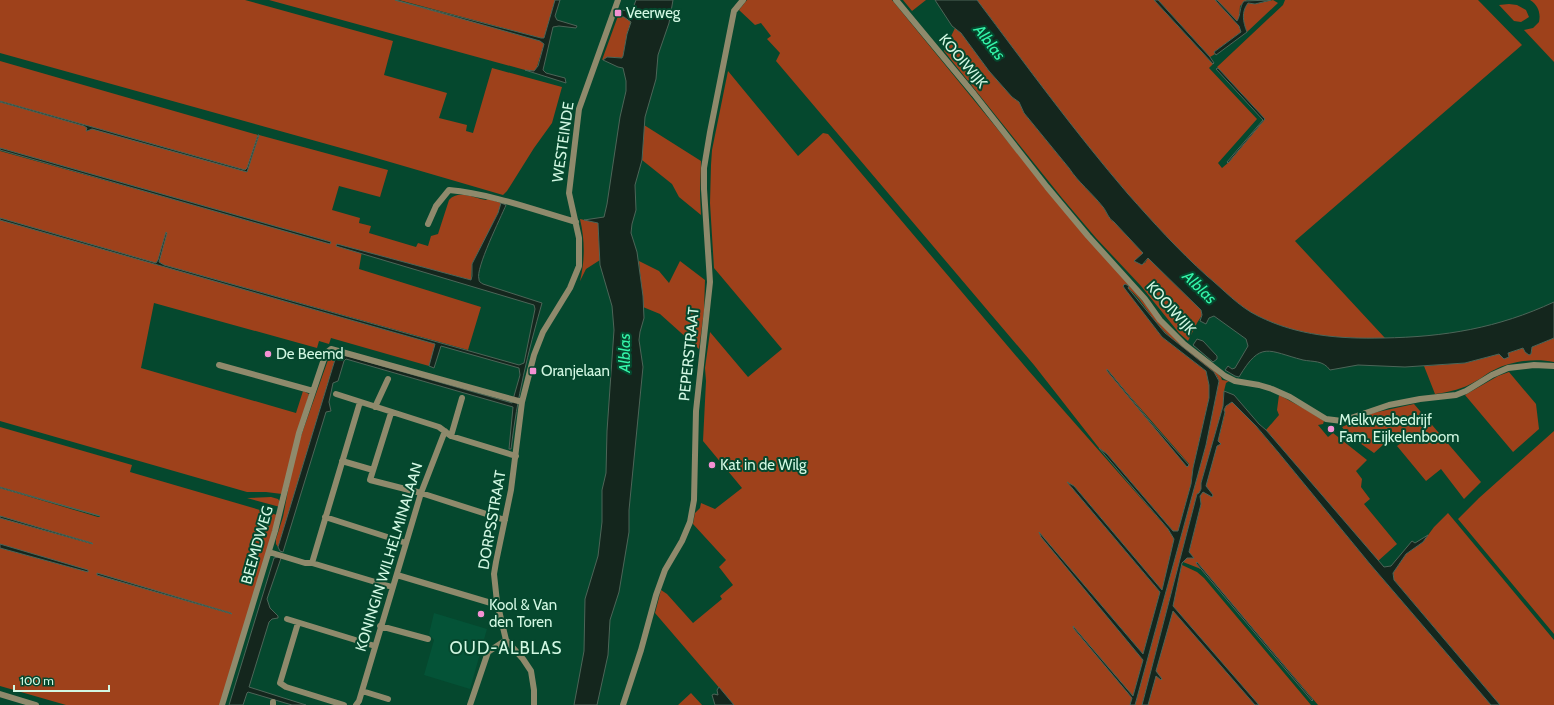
<svg xmlns="http://www.w3.org/2000/svg" width="1554" height="705" font-family="Cabin,sans-serif">
<style>
.built{fill:#045337}
.green{fill:#9e411b;fill-rule:evenodd}
.water{fill:#14261d;stroke:#4d6558}
.lines{fill:none;stroke-linecap:round;stroke-linejoin:round}
.minor{stroke:#8f8a6c;stroke-width:6}
.poi-dot{fill:#f491d3;stroke:#05482e;stroke-width:1.5}
.labels{text-anchor:middle;stroke-width:4;stroke-linejoin:round;paint-order:stroke}
.poi-label{font-size:15px;fill:#d2f8e3;stroke:#05482e;text-anchor:start}
.street-label{font-size:15px;fill:#d2f8e3;stroke:#05482e}
.water-label{font-size:16px;font-style:italic;fill:#34f5a9;stroke:#05482e}
.quarter-label{font-size:17px;letter-spacing:1px;fill:#d2f8e3;stroke:#05482e}
</style>
<rect width="100%" height="100%" fill="#05482e"/>
<!-- built -->
<path class="built" d="M434,613L487,629L470,689L424,675L434,640L429,634Z"/>
<!-- green -->
<path class="green" d="M0,0H245L393,41L384,75L447,93L439,118L467,125L466,131L473,133L492,68L562,87L552,123L534,148L507,191L503,195L366,155L0,53Z
M269,0H395L539,40L544,44L536,70L534,71L525,70Z
M399,0H555L544,38H541Z
M747,0H892L1013,148L1151,311L1221,377L1222,380L1229,381L1226,383L1224,391L1223,406L1201,483V489L1199,493L1197,494L1142,705H1135L1206,445L1219,381L1217,376C1198,358 1173,344 1157,323C1149,314 1135,289 1124,287L1162,337L1206,371L1209,385V398L1193,468L1191,484L1178,531H1173L1107,454L1099,448L1034,365L776,61L780,53L767,39L771,36L761,23L755,25L739,10ZM1107,370L1189,464L1187,466Z
M903,0H926L912,11Z
M977,0H1154L1213,64L1209,68L1257,119L1218,163L1222,168L1229,162L1265,119L1217,67L1283,5L1285,0H1478L1522,45L1295,241L1385,338C1341,339 1298,337 1258,316C1239,307 1222,289 1206,275C1177,250 1152,222 1127,193C1074,131 1026,65 977,0Z
M1158,0H1215L1239,26L1241,32L1214,52L1215,54L1210,57Z
M1217,0H1247L1240,6L1239,18L1237,21Z
M1273,0L1278,3L1247,32C1243,22 1241,11 1248,3L1255,4Z
M1530,0H1554V62L1524,30L1533,28L1539,22C1541,13 1538,5 1530,0Z
M1509,4L1517,5L1526,10L1529,17L1521,22L1514,21L1499,5Z
M618,16L624,17L631,21L627,34L623,56L622,58L612,57L602,60Z
M955,28L961,33L989,71L1012,97L1019,102L1024,113L1069,168C1078,182 1092,193 1103,207C1107,212 1108,218 1114,222L1143,253L1135,261L1145,263L1148,258L1201,310L1202,315L1197,323L1188,341L1179,333L1141,286L1096,238L1062,198L944,51Z
M0,61L258,135L247,169L245,170L0,101Z
M728,71L798,156L823,133L828,134L1028,370L1168,529L1174,539L1162,591L1074,486L1068,483L1160,592L1143,654L1040,534L1143,660L1133,696L1073,627L1132,698L1130,705H734L655,613L661,590L667,594L693,623L722,599L720,596L733,585L719,567L726,560L693,524L695,513L700,508L701,503L715,509L742,488L703,441L706,381L705,368L710,332L748,377L782,349L714,268L710,203L711,165L712,150Z
M0,102L84,126L87,128H92L247,172L259,135L388,170L380,197L339,186L332,210L360,218L359,223L371,226L369,233L416,247L418,243L428,246L431,236L438,234L449,200C458,189 474,198 486,200L488,199L501,203L498,213L472,264L471,280L362,251L359,269L481,307L468,350L164,265L159,262L166,232L158,260L156,263L0,218V151L330,243L331,242L0,148Z
M644,125L701,161L700,194L701,215L679,197L672,184L642,160Z
M580,219L598,223L600,260L586,269L580,281C585,260 585,241 580,219Z
M0,220L436,344L429,366L331,338L329,344L319,341L317,348L154,303L141,368L296,413L303,391L309,394L282,494L266,492H247L0,421Z
M639,261L659,271L669,283L680,261L705,280L704,311L699,349L660,314L643,307Z
M1554,338V362C1535,358 1511,361 1494,370C1487,373 1482,378 1476,381C1463,389 1450,392 1435,394L1424,366L1465,363L1499,354L1503,358L1507,353L1524,348L1531,353L1532,347Z
M333,352L337,353L278,547L276,544V539L283,517L295,453L328,360L331,353Z
M1509,372L1536,404L1539,429L1513,452L1465,395L1498,376Z
M1279,395L1305,409L1324,421L1323,424L1318,425L1328,437L1333,433L1367,460L1356,471L1362,479L1361,487L1370,499L1364,504L1397,544L1378,561L1266,430L1279,415L1277,410Z
M1232,402L1256,426L1278,452L1370,564L1491,705H1318L1215,584L1196,564L1201,569L1183,562L1187,558H1193L1189,552L1201,504L1200,496L1218,441L1225,413L1224,411L1226,406Z
M1414,404L1481,482L1464,499L1441,469L1426,481L1397,446L1401,443L1394,435L1374,453L1347,434L1342,427L1373,413Z
M0,427L132,465L130,472L277,515L223,705H66L0,686V548L88,572L0,544V518L92,544V543L0,516V488L98,517H100V516L0,487ZM97,574L231,613L232,614L97,575Z
M1554,431V634L1458,519L1479,498Z
M271,497L278,499L281,503L280,507L247,498Z
M1448,513L1554,640V705H1500L1394,580L1393,573L1406,554L1423,542L1434,527Z
M1182,565L1197,572L1204,578L1311,705H1145Z
M691,693L702,705H678Z"/>
<!-- water -->
<path class="water" d="M395,0L541,38H544L555,0H560L555,16L557,20L577,26L576,28L559,26L553,27L543,70L546,73L565,78L566,83L525,70L534,71L538,66L544,44L540,41Z
M636,0H673L669,23L658,55L656,79L645,117L642,160L635,185L636,210L632,224L631,233L637,252L643,296L644,318L640,332L639,340L643,367L629,510V532L619,592L610,620L608,655L597,705H574L584,651L585,599L598,556L602,522V490L606,473L607,431L614,330L612,306L600,265L598,223L584,220L604,217L607,204L620,117L626,91V81L623,68L618,67L603,60L607,57L622,58L623,56L627,34L631,22L624,17L618,16L620,10L632,11Z
M935,0H977C1026,65 1074,131 1128,194C1153,222 1178,250 1207,276C1223,289 1239,307 1258,316C1298,336 1340,339 1383,338C1445,337 1498,328 1554,302V338L1532,347L1531,354L1529,355L1525,352L1523,348L1508,353L1509,357L1504,359L1499,354L1465,363L1405,367L1358,365L1330,370C1323,360 1313,362 1303,360C1268,351 1261,340 1239,377L1235,376L1225,370L1228,366L1232,369L1235,368L1248,346L1246,339L1214,316L1209,318L1206,324L1200,321L1202,315L1201,310L1148,258L1142,265L1134,261L1143,253L1114,222C1108,218 1107,212 1103,207C1092,193 1078,182 1069,168L1024,113L1019,102L1012,97L989,71L961,33L952,26Z
M1154,0H1158L1210,57L1214,63L1213,64Z
M1215,0H1217L1237,21C1241,15 1239,7 1244,1L1271,0L1255,4L1248,3C1241,12 1243,22 1247,32L1216,55L1214,52L1241,32L1239,26Z
M1218,68L1265,119L1228,163L1227,162L1263,120L1216,69Z
M0,101L245,170L247,168L258,135H259L247,172L92,129L87,131H86L87,128L84,126L0,102Z
M0,148L331,242L330,244L0,150Z
M501,203L506,205C501,217 475,269 479,279C479,282 480,282 483,284L542,303C528,352 517,398 511,449H509L513,407L346,359L344,361L338,381L333,383L329,402L331,411L326,412L283,552L280,551L278,547L337,353L512,403L520,375L519,368L441,346L434,368L429,366L435,344L0,220V218L156,263L158,260L166,232L167,233L159,262L164,265L519,365L524,363L535,309L534,305L336,246L337,244L471,280L472,276V264L498,213Z
M1125,284L1129,286L1128,288L1165,333L1214,372L1219,381L1206,445L1135,705H1130L1132,698L1074,629L1073,626L1133,696L1143,660L1041,537L1039,532L1143,654L1160,592L1067,482L1074,486L1162,590L1174,539L1168,529L1099,448L1107,454L1173,531H1178L1191,484L1193,468L1209,398V385L1206,371L1162,337L1125,289L1123,286Z
M1197,339L1203,341L1217,356V359L1213,362L1193,345Z
M1107,369L1150,421L1189,465L1187,467L1107,371Z
M1224,391L1234,395L1259,424L1266,430L1384,567L1391,566L1412,541L1415,543L1428,535L1423,542L1406,554L1393,573L1394,580L1500,705H1491L1370,564L1278,452L1256,426L1232,402L1226,406L1224,410L1225,412L1218,441L1221,444L1217,446L1206,486L1213,495L1212,497L1203,492L1200,496L1201,504L1189,552L1194,558H1187L1182,563L1173,606L1259,705H1255L1173,611L1156,671L1162,679L1161,680L1156,676L1148,705H1142L1197,494L1199,493L1201,489V483L1223,406Z
M0,487L100,516L0,488Z
M0,516L92,543L93,544L0,518Z
M0,544L88,570V572L0,548Z
M278,557L281,558L267,599L270,608L278,616V618L272,619L269,622L249,687L306,705H292L248,692L247,693L243,705H229L274,558Z
M1197,562L1313,700L1312,701L1196,563Z
M97,573L231,613L232,614L97,575Z
M719,687L734,705H715L712,695L714,694L718,695L717,690Z"/>
<g class="lines">
<!-- minor -->
<path class="minor" d="M896,0L974,94L1047,187L1088,236L1145,299L1160,320L1184,344L1225,376L1235,381L1259,385L1272,389L1290,397L1326,419L1342,421L1389,405L1420,399L1456,395L1466,391L1492,375L1508,368L1534,365L1554,366
M428,224L436,206L449,190C492,194 534,210 576,222
M219,365L313,391
M336,394L439,427L451,436L516,456
M375,407L388,379
M391,413L370,480L421,493L505,520
M451,436L462,398
M342,461L373,470
M325,517L406,543
M269,552L305,563H312L392,587
M312,563L360,402
M397,575L491,603L497,602
M287,619L375,646
M298,623L280,683L286,687L344,705
M380,626L428,639
M362,691L388,699
M0,694L36,705
M222,705L275,531L299,433L326,353L331,349L522,402
M273,705V702
M356,705L359,701L421,493L445,431
M470,705L488,652L506,640
M534,705V690L531,671L523,659L506,640L497,602L494,574L496,562L511,490L522,402L534,355L543,332L570,288L579,266V238L569,193L579,109L618,0
M623,705L641,650L656,595L665,570L682,541L690,522L694,500L696,411L710,282L704,189V168L710,132L734,11L743,0"/>
</g>
<!-- markers -->
<g class="poi-dot">
<rect x="614" y="9" width="8" height="8" rx="2"/>
<circle cx="268" cy="354" r="4"/>
<rect x="529" y="367" width="8" height="8" rx="2"/>
<circle cx="1331" cy="429" r="4"/>
<circle cx="712" cy="465" r="4"/>
<circle cx="481" cy="614" r="4"/>
</g>
<g class="labels">
<!-- poi labels -->
<g class="poi-label">
<text x="626" y="18">Veerweg</text>
<text x="276" y="359">De Beemd</text>
<text x="541" y="376">Oranjelaan</text>
<text x="1339" y="425">Melkveebedrijf<tspan x="1339" dy="17">Fam. Eijkelenboom</tspan></text>
<text x="720" y="470">Kat in de Wilg</text>
<text x="489" y="610">Kool &amp; Van<tspan x="489" dy="17">den Toren</tspan></text>
</g>
<!-- street labels -->
<g class="street-label">
<text transform="translate(963 61) rotate(50)" y="5">KOOIWIJK</text>
<text transform="translate(563 142) rotate(-82)" y="5">WESTEINDE</text>
<text transform="translate(1171 308) rotate(48)" y="5">KOOIWIJK</text>
<text transform="translate(689 354) rotate(-84)" y="5">PEPERSTRAAT</text>
<text transform="translate(492 520) rotate(-80)" y="5">DORPSSTRAAT</text>
<text transform="translate(257 545) rotate(-74)" y="5">BEEMDWEG</text>
<text transform="translate(389 557) rotate(-73)" y="5">KONINGIN WILHELMINALAAN</text>
</g>
<!-- water labels -->
<g class="water-label">
<text transform="translate(990 42) rotate(52)" y="6">Alblas</text>
<text transform="translate(1200 287) rotate(44)" y="6">Alblas</text>
<text transform="translate(624 353) rotate(-90)" y="6">Alblas</text>
</g>
<!-- quarter labels -->
<g class="quarter-label">
<text x="506" y="654">OUD-ALBLAS</text>
</g>
</g>
<!-- scale -->
<path d="M14 685v6h95v-6" fill="none" stroke="#d2f8e3" stroke-width="2"/>
<text x="20" y="685" font-size="12" fill="#d2f8e3" stroke="#05482e" stroke-width="3" paint-order="stroke">100 m</text>
</svg>
